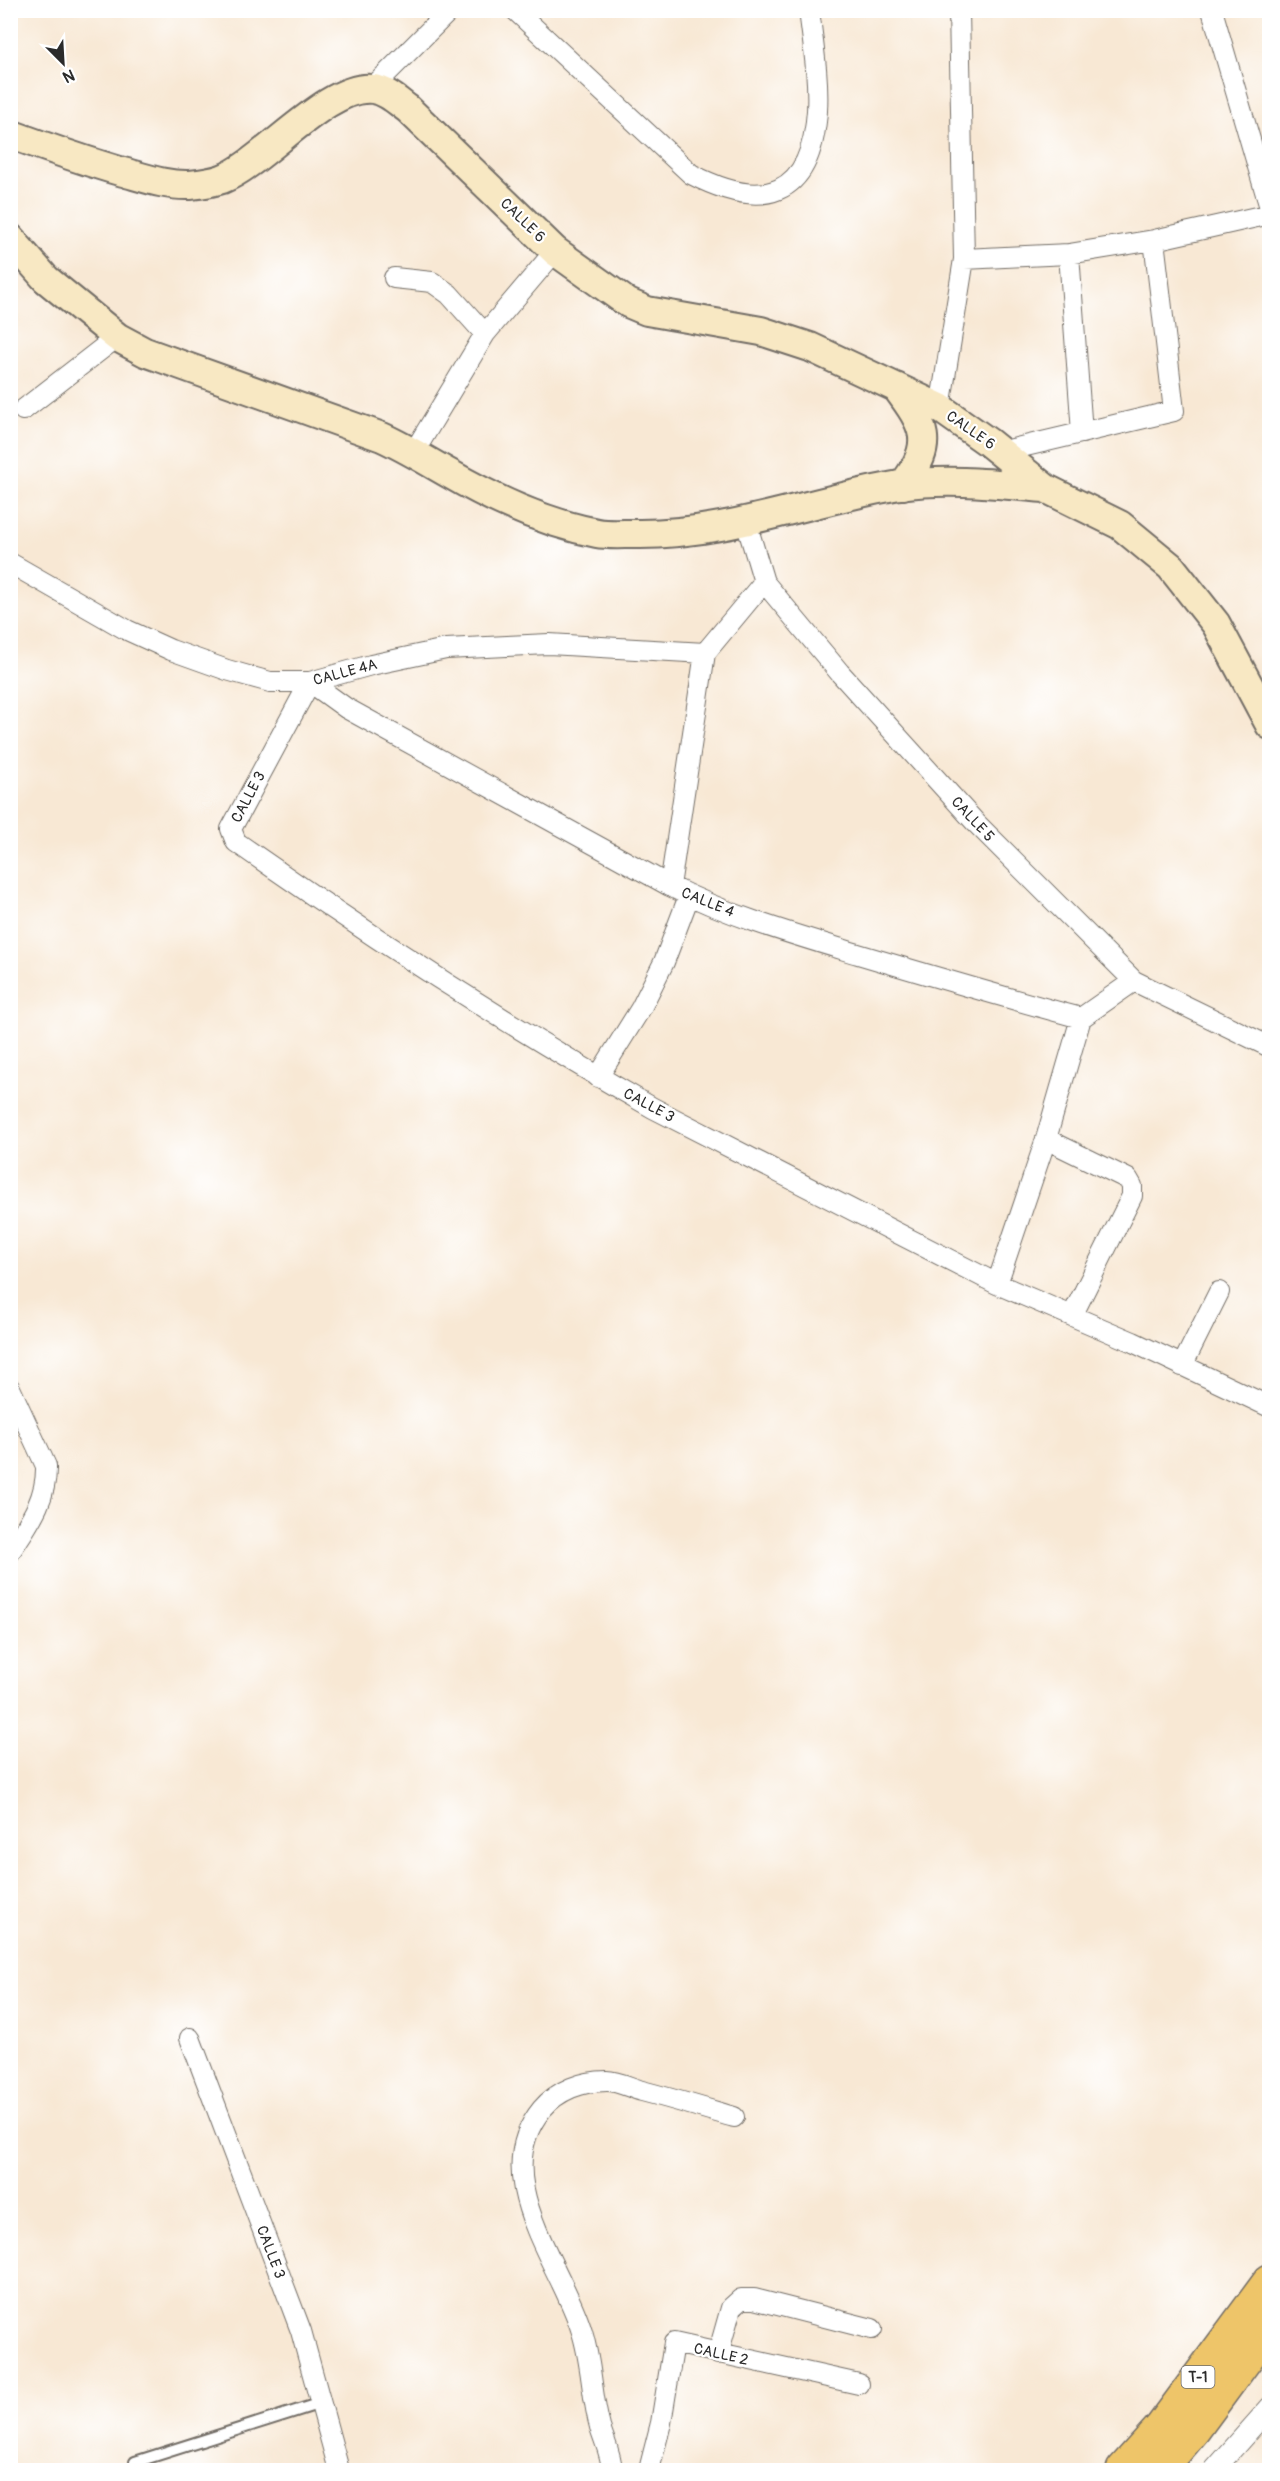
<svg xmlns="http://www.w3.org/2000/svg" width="1280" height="2481" font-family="Pangolin,sans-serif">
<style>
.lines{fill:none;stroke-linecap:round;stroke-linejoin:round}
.lane-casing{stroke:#736d66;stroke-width:14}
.street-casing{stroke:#736d66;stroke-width:22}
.secondary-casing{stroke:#736d66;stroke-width:32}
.highway-casing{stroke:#736d66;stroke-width:36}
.lane{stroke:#fff;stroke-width:10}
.street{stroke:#fff;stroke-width:20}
.secondary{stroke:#f8e8c3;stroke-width:28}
.highway{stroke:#eec569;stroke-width:33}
.labels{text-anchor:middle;stroke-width:4.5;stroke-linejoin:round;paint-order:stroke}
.shield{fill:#fff;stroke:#6b6b6b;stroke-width:1.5}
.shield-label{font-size:14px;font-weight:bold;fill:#2b2b2b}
.street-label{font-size:15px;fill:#2b2b2b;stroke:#fff}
</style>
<rect width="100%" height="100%" fill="#fff"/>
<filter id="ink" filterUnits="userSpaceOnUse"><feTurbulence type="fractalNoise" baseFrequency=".0167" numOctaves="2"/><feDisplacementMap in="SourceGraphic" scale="12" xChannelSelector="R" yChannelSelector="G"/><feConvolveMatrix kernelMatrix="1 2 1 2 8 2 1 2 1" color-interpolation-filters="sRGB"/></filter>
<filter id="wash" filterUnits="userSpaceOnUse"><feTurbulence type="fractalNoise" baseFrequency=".008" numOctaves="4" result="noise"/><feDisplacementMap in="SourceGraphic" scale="24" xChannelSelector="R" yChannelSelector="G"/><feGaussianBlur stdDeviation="1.35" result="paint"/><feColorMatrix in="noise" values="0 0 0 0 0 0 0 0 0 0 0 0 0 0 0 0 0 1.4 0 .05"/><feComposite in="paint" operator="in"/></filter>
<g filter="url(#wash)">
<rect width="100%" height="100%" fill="#f8e8d4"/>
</g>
<g filter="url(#ink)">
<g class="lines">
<defs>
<path id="lane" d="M135,2462L321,2403"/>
<path id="street" d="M515,10L691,174C762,211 811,199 817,111C819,79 813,43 809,10
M1212,10L1270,208
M371,89L450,10
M1069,254L1082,433
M964,259L1069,254L1154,240L1270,214
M394,278L432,282L449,294L485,334
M940,408L964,259L959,10
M23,410L117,337
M414,452L485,334L555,251
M1000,452L1174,411L1154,240
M746,522L764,582L840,673L976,823L1134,981L1270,1047
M10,563L127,630L171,650L227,670L270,682H310L371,665L446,649L549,644L705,653
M670,886L705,653L764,582
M1081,1018L1046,1139L997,1284L653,1108C509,1026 371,937 236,842L231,829L310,682L346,708L670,886C729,916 795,935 858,954C932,976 1006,998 1081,1018L1134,981
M598,1077L641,1008L664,962L689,896
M1046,1139L1128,1179L1132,1186V1196L1072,1316
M997,1284L1133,1342L1270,1407
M1182,1366L1219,1292
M10,1388L46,1466C47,1500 28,1524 10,1552
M190,2038L301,2331L339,2470
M718,2354L731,2308L741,2299H754L872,2329
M612,2470C611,2454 605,2443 600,2427C591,2395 592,2361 581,2329C560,2262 486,2177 542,2109C558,2090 582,2081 607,2081C618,2081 631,2088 642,2091C673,2099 703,2108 734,2117
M649,2470L661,2423L674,2343L859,2384
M1214,2470L1270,2407"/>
<path id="secondary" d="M10,134C48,148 85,161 123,172C145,178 167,186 190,185C200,184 213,182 222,179C265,162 328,83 373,89C387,91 397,101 408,109L555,251L628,303L647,311L761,331L810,347L940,408L988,442L1045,488L1120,525L1171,567L1216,624L1270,725
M10,238L46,279L117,337L145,352L382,437C406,448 427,461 450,474C495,500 546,523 597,533C608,535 622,534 633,534C725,536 811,500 900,485C948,478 998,484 1045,488
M896,387C925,426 936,443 903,485"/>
<path id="highway" d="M1123,2470L1162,2427L1270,2281
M1159,2470L1194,2429L1270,2326"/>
</defs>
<!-- lane casing -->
<use href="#lane" class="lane-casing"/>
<!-- street casing -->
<use href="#street" class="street-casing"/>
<!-- secondary casing -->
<use href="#secondary" class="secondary-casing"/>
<!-- highway casing -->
<use href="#highway" class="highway-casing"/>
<!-- lane -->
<use href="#lane" class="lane"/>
<!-- street -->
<use href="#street" class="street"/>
<!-- secondary -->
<use href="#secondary" class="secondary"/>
<!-- highway -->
<use href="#highway" class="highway"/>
</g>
</g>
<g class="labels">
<!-- shield labels -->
<rect class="shield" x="1181.5" y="2366" width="33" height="22" rx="4.5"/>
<g class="shield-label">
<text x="1198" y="2382">T-1</text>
</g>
<!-- street labels -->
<g class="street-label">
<text transform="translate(523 220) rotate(44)" y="5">CALLE 6</text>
<text transform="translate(971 430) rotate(35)" y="5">CALLE 6</text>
<text transform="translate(345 672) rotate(-15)" y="5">CALLE 4A</text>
<text transform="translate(248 797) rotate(-62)" y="5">CALLE 3</text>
<text transform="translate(973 819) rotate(47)" y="5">CALLE 5</text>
<text transform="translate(708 902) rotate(22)" y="5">CALLE 4</text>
<text transform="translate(649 1105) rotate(28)" y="5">CALLE 3</text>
<text transform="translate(271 2252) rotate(69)" y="5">CALLE 3</text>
<text transform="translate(721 2354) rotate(13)" y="5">CALLE 2</text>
</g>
</g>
<!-- margin -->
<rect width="1280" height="2481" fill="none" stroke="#fff" stroke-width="36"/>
<!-- north arrow -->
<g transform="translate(63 63) rotate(156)" stroke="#ffffff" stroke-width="4.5" paint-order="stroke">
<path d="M0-4.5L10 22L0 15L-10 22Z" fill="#2b2b2b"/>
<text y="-9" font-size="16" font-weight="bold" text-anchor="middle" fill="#2b2b2b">N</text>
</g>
</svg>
